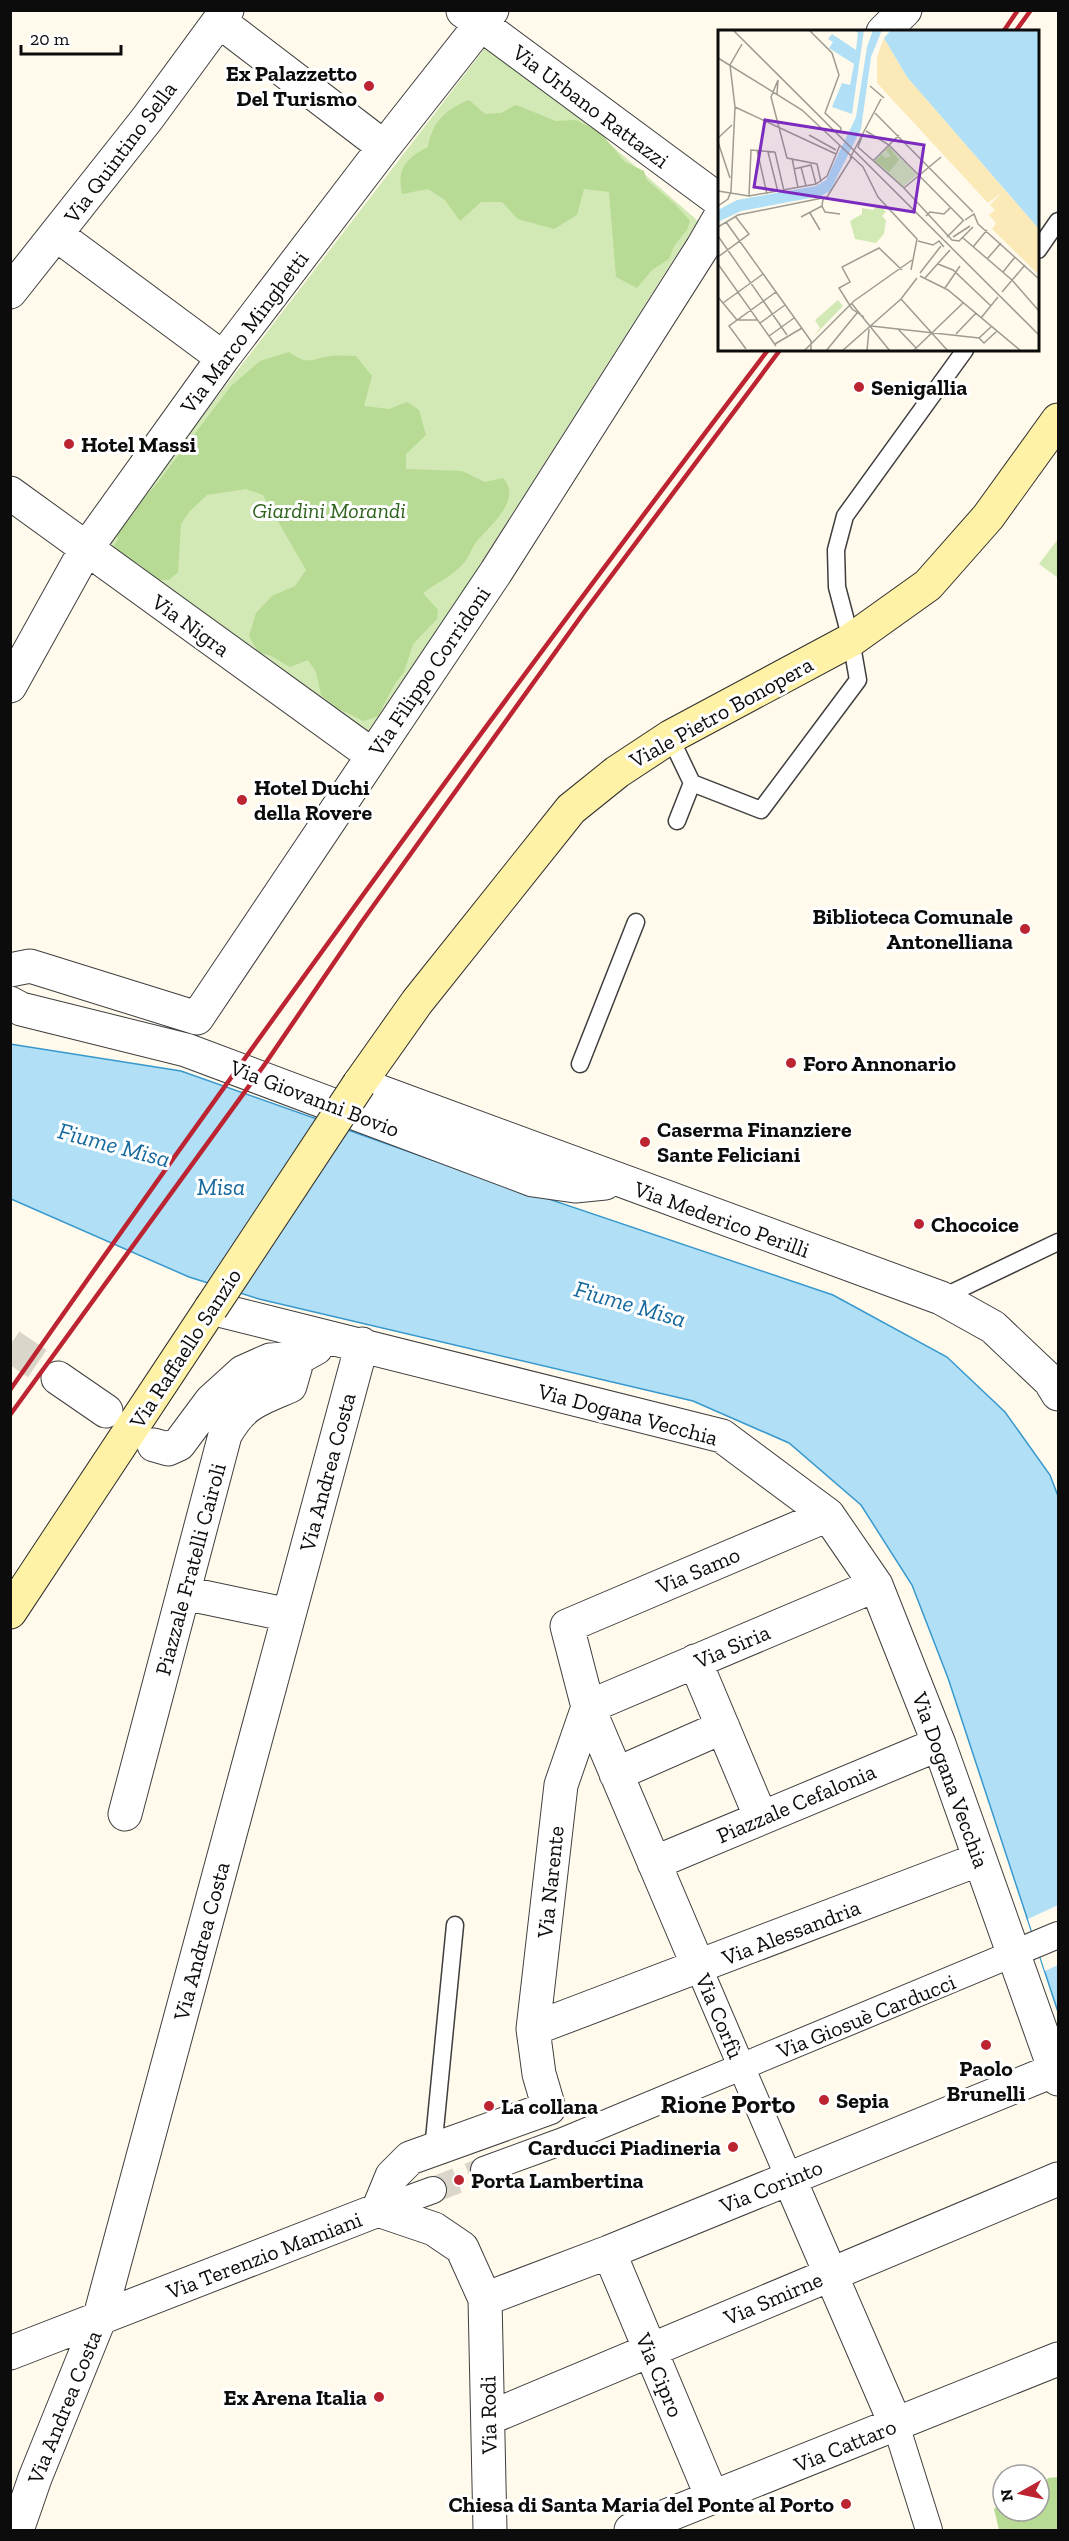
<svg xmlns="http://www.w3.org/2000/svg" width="1069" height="2541" font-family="'Zilla Slab',serif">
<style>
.green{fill:#d2e9b5}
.forest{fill:#b7da94}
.water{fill:#b0dff6;stroke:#3798ce;stroke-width:1.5}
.pier{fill:#fffaeb}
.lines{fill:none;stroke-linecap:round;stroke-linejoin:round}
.pedestrian-tunnel{stroke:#dbd6ca;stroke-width:26;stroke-dasharray:26 13;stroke-linecap:butt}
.minor-tunnel{stroke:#dbd6ca;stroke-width:33;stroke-dasharray:33 16;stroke-linecap:butt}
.service-casing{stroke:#3f3f3f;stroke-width:19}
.pedestrian-casing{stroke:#3f3f3f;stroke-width:28}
.minor-casing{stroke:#3f3f3f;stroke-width:35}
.secondary-casing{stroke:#2e2e2e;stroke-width:35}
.service{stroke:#fff;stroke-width:16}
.pedestrian{stroke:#fff;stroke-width:26}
.minor{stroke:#fff;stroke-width:33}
.secondary{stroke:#fff1a6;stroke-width:33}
.rail{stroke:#bc2432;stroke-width:4.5}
.secondary-bridge-casing{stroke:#2e2e2e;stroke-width:35;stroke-linecap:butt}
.secondary-bridge{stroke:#fff1a6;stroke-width:33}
.poi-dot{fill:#bc2432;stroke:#fff;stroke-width:2}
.labels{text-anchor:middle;stroke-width:6;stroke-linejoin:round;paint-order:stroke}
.poi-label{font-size:22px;font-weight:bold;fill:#0c0c0c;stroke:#fff;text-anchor:start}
.street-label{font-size:22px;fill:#0c0c0c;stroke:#fff}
.park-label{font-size:22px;font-style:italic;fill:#2f641d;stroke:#fff}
.water-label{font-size:24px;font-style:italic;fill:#15699e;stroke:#fff}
.quarter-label{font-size:26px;font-weight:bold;fill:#0c0c0c;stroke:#fff}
.inset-road{fill:none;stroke:#9e9b92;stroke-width:1.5}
.view{fill:#7b2cbf;fill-opacity:0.15;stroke:#7b2cbf;stroke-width:3}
.inset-edge{fill:none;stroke:#0c0c0c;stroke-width:3}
</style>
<rect width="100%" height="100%" fill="#fffaeb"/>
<!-- green -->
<path class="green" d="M491,40L698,221L370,738L102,547Z
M1058,539V578L1039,564Z"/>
<!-- forest -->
<path class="forest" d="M469,100L485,114L501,113L516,105L556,121L575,120L599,131L625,162L644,171L647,180L675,204L690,221L687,230L674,246L669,259L652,270L637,288L616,277L609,192L584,189L577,215L554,229L518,219L502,202H481L460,221L445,200L428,189L402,194C397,168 405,159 428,147C432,122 446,109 469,100Z
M289,352C308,366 311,359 331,356C339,355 348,356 356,356L372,376L364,406L389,409L407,402L419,410L426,435L406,454V469L462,471L485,482L503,478C523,499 490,526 477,541C471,548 469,559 462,565C453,575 435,584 423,593L438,610L437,619L413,644L404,672L394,685L378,716L364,721L337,708L321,695L316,672L308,660L290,667L271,656L258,652L249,636L256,613L272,596L295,586L306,570L263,495L246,489L207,495L189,512L181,524L178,572L169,580C148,580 153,574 139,564C133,560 123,557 116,553L114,545L118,540L117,532L135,512L138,500L145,497L155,486L231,386L260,361Z
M1058,2477V2530H999L994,2509L1003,2500V2511H1039V2487L1048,2478Z"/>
<!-- water -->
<path class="water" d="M10,1044L181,1071L427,1158L833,1295L947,1357L1005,1412L1050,1475L1058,1496V2012L948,1678L912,1585L861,1505L789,1443L693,1401L259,1299L189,1277L11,1199Z"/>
<!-- pier -->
<path class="pier" d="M1058,1905V1965L1045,1971L1028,1919Z"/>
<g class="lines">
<!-- pedestrian-tunnel -->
<path class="pedestrian-tunnel" d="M433,2190L484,2170"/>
<!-- minor-tunnel -->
<path class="minor-tunnel" d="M10,1345L58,1378"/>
<defs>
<path id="service" d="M1038,250L1058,221
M670,737L692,783L677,821
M692,783L761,810L858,680L851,640L837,587L836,550L845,516L965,350
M580,1064L636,922
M941,1298L1058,1242
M433,2150L455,1925"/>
<path id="pedestrian" d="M699,1968L789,2178
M484,2170L563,2141L1058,1935
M378,2210L433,2190
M896,2425L929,2530"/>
<path id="minor" d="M463,11L720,201
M219,21L384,147
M883,32L905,10
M57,235L223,358
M10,292L147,119L227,10
M10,493L372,755
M10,686L86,549L223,358L384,147L492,10
M10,970L30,966L197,1018L496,572L702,248L720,217
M10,1003L21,1009L186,1050L533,1180L575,1186L605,1183
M359,1084L941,1298L993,1327L1050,1381L1058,1394
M211,1308L722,1436L828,1515L876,1585L939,1744L1058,2079
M58,1378L106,1411
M154,1445L168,1449L179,1444L211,1401L243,1372L270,1360L298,1358L316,1348
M184,1593L289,1615
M695,1661L761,1818
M616,1774L723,1727
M125,1814L225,1435C243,1403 257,1400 290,1386L298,1358
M654,1863L939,1744
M699,1968L588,1707L876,1585
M533,2029L980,1859
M789,2178L896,2425
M378,2210L392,2176L410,2158L549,2108L539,2074L533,2029L561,1785L588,1707L567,1626L828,1515
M609,2252L712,2497
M485,2299L609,2252L1055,2070
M10,2353L378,2210L434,2229L462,2248L485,2299L490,2530
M489,2418L1058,2179
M17,2530L35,2478L99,2320L362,1344
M631,2530L1058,2359"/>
<path id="secondary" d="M359,1084L417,1002L571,809L617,772L670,737L851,640L928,585L988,517L1058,420
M10,1612L211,1308"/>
</defs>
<!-- service casing -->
<use href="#service" class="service-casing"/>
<!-- pedestrian casing -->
<use href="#pedestrian" class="pedestrian-casing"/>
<!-- minor casing -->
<use href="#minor" class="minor-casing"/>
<!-- secondary casing -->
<use href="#secondary" class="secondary-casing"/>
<!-- service -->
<use href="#service" class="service"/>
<!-- pedestrian -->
<use href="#pedestrian" class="pedestrian"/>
<!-- minor -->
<use href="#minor" class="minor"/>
<!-- secondary -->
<use href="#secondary" class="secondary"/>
<!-- rail -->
<path class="rail" d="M1003,32L1018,10
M1015,32L1031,10
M10,1390C256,1038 509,691 768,350
M10,1415L265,1064L361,923L582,615L780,350"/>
<defs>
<path id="secondary-bridge" d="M211,1308L359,1084"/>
</defs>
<!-- secondary-bridge casing -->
<use href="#secondary-bridge" class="secondary-bridge-casing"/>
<!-- secondary-bridge -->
<use href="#secondary-bridge" class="secondary-bridge"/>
</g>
<!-- markers -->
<g class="poi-dot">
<circle cx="369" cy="86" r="6"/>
<circle cx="859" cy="387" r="6"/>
<circle cx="69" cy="444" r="6"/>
<circle cx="242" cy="800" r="6"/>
<circle cx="1025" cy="929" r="6"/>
<circle cx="791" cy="1063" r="6"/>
<circle cx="645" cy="1142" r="6"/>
<circle cx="919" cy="1224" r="6"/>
<circle cx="986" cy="2045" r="6"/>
<circle cx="824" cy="2100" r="6"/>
<circle cx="489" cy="2106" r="6"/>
<circle cx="733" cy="2147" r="6"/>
<circle cx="459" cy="2180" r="6"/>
<circle cx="379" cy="2397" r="6"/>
<circle cx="846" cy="2504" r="6"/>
</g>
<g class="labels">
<!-- poi labels -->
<g class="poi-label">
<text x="357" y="81" text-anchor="end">Ex Palazzetto<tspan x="357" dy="25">Del Turismo</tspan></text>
<text x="871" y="395">Senigallia</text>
<text x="81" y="452">Hotel Massi</text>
<text x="254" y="795">Hotel Duchi<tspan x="254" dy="25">della Rovere</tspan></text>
<text x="1013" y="924" text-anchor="end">Biblioteca Comunale<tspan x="1013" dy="25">Antonelliana</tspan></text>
<text x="803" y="1071">Foro Annonario</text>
<text x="657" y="1137">Caserma Finanziere<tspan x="657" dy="25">Sante Feliciani</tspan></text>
<text x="931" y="1232">Chocoice</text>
<text x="986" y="2076" text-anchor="middle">Paolo<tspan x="986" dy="25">Brunelli</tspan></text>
<text x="836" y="2108">Sepia</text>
<text x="501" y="2114">La collana</text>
<text x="721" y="2155" text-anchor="end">Carducci Piadineria</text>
<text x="471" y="2188">Porta Lambertina</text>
<text x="367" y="2405" text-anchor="end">Ex Arena Italia</text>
<text x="834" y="2512" text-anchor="end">Chiesa di Santa Maria del Ponte al Porto</text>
</g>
<!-- street labels -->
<g class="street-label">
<text transform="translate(591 106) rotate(37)" y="8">Via Urbano Rattazzi</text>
<text transform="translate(120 152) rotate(-53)" y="8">Via Quintino Sella</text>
<text transform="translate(244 332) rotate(-53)" y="8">Via Marco Minghetti</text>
<text transform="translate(191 625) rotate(36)" y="8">Via Nigra</text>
<text transform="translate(429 671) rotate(-56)" y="8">Via Filippo Corridoni</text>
<text transform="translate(721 712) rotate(-29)" y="8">Viale Pietro Bonopera</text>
<text transform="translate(315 1098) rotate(21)" y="8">Via Giovanni Bovio</text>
<text transform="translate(722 1219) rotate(20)" y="8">Via Mederico Perilli</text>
<text transform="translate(185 1348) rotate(-57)" y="8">Via Raffaello Sanzio</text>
<text transform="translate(628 1414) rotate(15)" y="8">Via Dogana Vecchia</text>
<text transform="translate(327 1472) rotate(-75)" y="8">Via Andrea Costa</text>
<text transform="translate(190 1569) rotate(-75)" y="8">Piazzale Fratelli Cairoli</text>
<text transform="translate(698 1570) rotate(-23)" y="8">Via Samo</text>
<text transform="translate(732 1646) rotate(-23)" y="8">Via Siria</text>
<text transform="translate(951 1780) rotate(70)" y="8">Via Dogana Vecchia</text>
<text transform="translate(796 1803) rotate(-23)" y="8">Piazzale Cefalonia</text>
<text transform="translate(550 1882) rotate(-84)" y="8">Via Narente</text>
<text transform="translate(791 1932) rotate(-21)" y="8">Via Alessandria</text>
<text transform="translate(201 1941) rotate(-75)" y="8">Via Andrea Costa</text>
<text transform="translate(720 2016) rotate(67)" y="8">Via Corfù</text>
<text transform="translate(866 2016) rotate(-22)" y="8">Via Giosuè Carducci</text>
<text transform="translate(771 2186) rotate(-22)" y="8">Via Corinto</text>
<text transform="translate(264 2255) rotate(-21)" y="8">Via Terenzio Mamiani</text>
<text transform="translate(773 2298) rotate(-23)" y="8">Via Smirne</text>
<text transform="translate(660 2375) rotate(67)" y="8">Via Cipro</text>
<text transform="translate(64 2407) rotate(-68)" y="8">Via Andrea Costa</text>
<text transform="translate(488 2415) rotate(-91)" y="8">Via Rodi</text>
<text transform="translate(845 2445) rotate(-22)" y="8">Via Cattaro</text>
</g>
<!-- park labels -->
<g class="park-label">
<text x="329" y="518">Giardini Morandi</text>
</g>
<!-- water labels -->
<g class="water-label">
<text transform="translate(114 1145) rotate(15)" y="8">Fiume Misa</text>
<text x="221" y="1195">Misa</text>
<text transform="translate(630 1304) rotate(16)" y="8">Fiume Misa</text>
</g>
<!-- quarter labels -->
<g class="quarter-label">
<text x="728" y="2113">Rione Porto</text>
</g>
</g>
<!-- overview -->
<g transform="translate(718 30)">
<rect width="321" height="321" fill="#fffaeb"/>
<path d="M171,116L199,145L185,157L156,131ZM161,174L168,182L164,186L168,190L166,204L158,213L137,209L132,191L144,184V178L155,180ZM120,270L125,276L95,307L102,298L97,290Z" fill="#d2e9b5"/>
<path d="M171,117L181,130L171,142L157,131L164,124L167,128L173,126L168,120Z" fill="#b7da94"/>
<path d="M166,8L189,47L321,199V245L274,199L278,193L271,185L277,180L272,175L283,163L270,173L159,53V27Z" fill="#fbe9b8"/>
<path d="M137,0H146L134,84L114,77L124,53L132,55L136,34L111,18L115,12L110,9L114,4L138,20L140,3ZM155,0H164L153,27L143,99L112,161L103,166L23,181L0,192V180L19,170L98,156L108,150L138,87L149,17ZM173,0H321V199L189,47L166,8Z" fill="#b0dff6"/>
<path class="inset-road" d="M15,0L321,305M91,0L114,23L121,45L107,83L123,98L122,102M0,11V45M0,28L84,80L145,137L160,167L199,209L193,240M152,56L166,68M59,64L60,50L53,67L69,128L99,134L103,152M17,77L118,124M157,83L255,182M148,101L171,115L245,190M145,104L140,117L186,158L234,210L241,211L255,197M91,105L118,120M0,108L14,95M0,112L12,148M39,120L49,164M50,122L60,162M57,122L66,161M74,128L80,158M132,128L163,69M155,131L181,105M83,137L88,156M76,139L93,135L98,154M186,158L223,127M0,161L31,166L98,154L109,146L122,115M31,166L33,120L57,122M0,176L10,169L13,161L17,77L12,35L24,14M104,176L107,182L122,184M92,183L102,200M208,186L212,182L226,184L232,178M83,187L104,176L105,169M247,190L256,184L260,194M8,192L93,311V321M260,194L321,249M0,197L20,185L109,167L134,127M0,206L69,305M229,207L246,190M235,207L252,196M245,208L294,250L321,281M200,211L215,215L221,211L226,217M255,217L269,200M0,227L31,204L17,186M269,229L283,213M0,234L58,316M220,234L235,240L273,276M285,242L297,227M202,243L223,216M202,246L230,260L303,321M207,248L232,220M227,258L242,236M284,262L307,235M0,267L19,290M183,269L230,321M5,273L45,244M134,274L172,321M146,287L134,279L121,258L132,252L124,237L161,218L184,240M263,288L280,267M20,290H39M42,293L67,275M153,296L261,308M274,296L261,308L266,313L279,301M180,299L201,321M238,304L258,283M51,306L76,288M57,314L84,298M28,319L11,296L58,262M86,321L136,271L194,230M108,321L139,283M124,321L183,269L199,248M149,321L151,299M195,321L245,273"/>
<path class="view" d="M47,90L206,115L196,182L36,157Z"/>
<rect width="321" height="321" class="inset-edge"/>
</g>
<!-- border -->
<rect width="1069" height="2541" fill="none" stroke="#0c0c0c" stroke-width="24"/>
<!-- north arrow -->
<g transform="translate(1021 2493) rotate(261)"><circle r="28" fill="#ffffff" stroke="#9e9e9e" stroke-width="1.5"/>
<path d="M0-4.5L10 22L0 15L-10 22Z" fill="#bc2432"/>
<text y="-9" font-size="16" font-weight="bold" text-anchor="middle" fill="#0c0c0c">N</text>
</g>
<!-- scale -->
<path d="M21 45v9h100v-9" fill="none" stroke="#0c0c0c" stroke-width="3"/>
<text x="30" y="45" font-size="18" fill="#0c0c0c" stroke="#ffffff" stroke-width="4.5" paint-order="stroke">20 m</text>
</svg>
